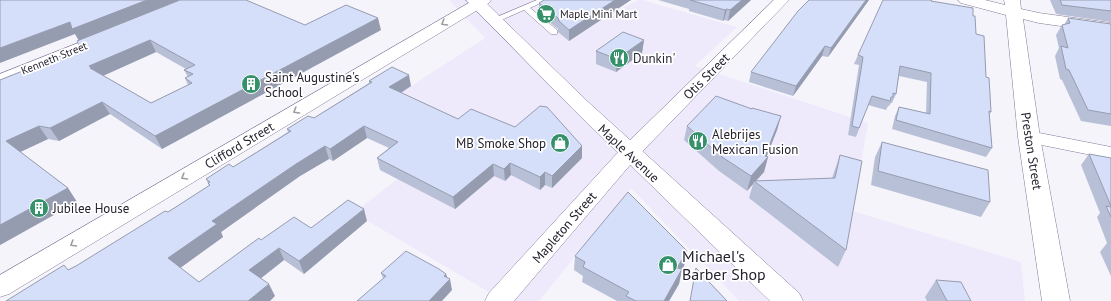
<svg xmlns="http://www.w3.org/2000/svg" width="1111" height="301" font-family="'PT Sans',sans-serif">
<style>
.built{fill:#efeafb}
.lines{fill:none;stroke-linecap:round;stroke-linejoin:round}
.service-casing{stroke:#827999;stroke-width:1}
.minor-casing{stroke:#827999;stroke-width:1}
.tertiary-casing{stroke:#827999;stroke-width:1}
.secondary-casing{stroke:#827999;stroke-width:1}
.service{fill:#fff;fill-rule:evenodd}
.minor{fill:#fff;fill-rule:evenodd}
.tertiary{fill:#fff;fill-rule:evenodd}
.secondary{fill:#fff;fill-rule:evenodd}
.wall{fill:#b8c0d7;fill-rule:evenodd}
.shaded-wall{fill:#969caf}
.building{fill:#d6dffa;stroke:#969caf;fill-rule:evenodd}
.oneway{stroke:#9d9ca1}
.labels{text-anchor:middle;stroke-width:3.5;stroke-linejoin:round;paint-order:stroke}
.far-poi-label{font-size:11px;fill:#25222e;stroke:#fff;text-anchor:start}
.far-street-label{font-size:11px;fill:#25222e;stroke:#fff}
.poi-label{font-size:13px;fill:#25222e;stroke:#fff;text-anchor:start}
.street-label{font-size:13px;fill:#25222e;stroke:#fff}
.near-poi-label{font-size:16px;fill:#25222e;stroke:#fff;text-anchor:start}
</style>
<rect width="100%" height="100%" fill="#f6f4fb"/>
<!-- built -->
<path class="built" d="M449,0H595L618,10L639,0H642L737,27L695,66L868,123L853,211L1021,262L1025,301H739L631,188L539,301H504L354,213L411,168L376,109L485,38Z"/>
<g class="lines">
<defs>
<path id="service" d="M537,0H547L530,8L557,30V34H551L524,10L497,22H494L490,20Z"/>
<path id="minor" d="M474,0H491L489,3L9,294L0,297V275Z
M774,0H789L636,158L514,301H485L489,293L622,148Z
M106,32L112,34L114,37L112,40L0,85V74Z
M1029,131L1111,147V159L1022,141L1019,137L1022,133Z"/>
<path id="tertiary" d="M958,0H985L1005,5L1004,0H1020L1021,9L1039,13L1111,23V33L1039,23L1023,19L1040,137L1070,301H1042L1018,137L1006,15L961,3Z"/>
<path id="secondary" d="M466,0H483L587,101L799,293L803,301H770L573,109Z"/>
</defs>
<!-- service casing -->
<use href="#service" class="service-casing"/>
<!-- minor casing -->
<use href="#minor" class="minor-casing"/>
<!-- tertiary casing -->
<use href="#tertiary" class="tertiary-casing"/>
<!-- secondary casing -->
<use href="#secondary" class="secondary-casing"/>
<!-- service -->
<use href="#service" class="service"/>
<!-- minor -->
<use href="#minor" class="minor"/>
<!-- tertiary -->
<use href="#tertiary" class="tertiary"/>
<!-- secondary -->
<use href="#secondary" class="secondary"/>
</g>
<!-- wall -->
<path class="wall" d="M0,0L305,25L381,30L162,149L110,114L59,141L48,139L20,152L68,188L77,202L0,245V80L80,48L79,40L75,34ZM156,52L186,69L184,70L188,77L185,78L188,85L151,103L103,76Z
M544,0H631L569,41L558,32V29L539,14V3Z
M658,0H751L728,21L724,20L723,21L689,11V9Z
M869,0L828,57L822,56L793,96L749,82L751,72Z
M1050,0H1111V22L1056,14Z
M932,1L973,16L976,34L986,77L991,112L989,115L992,148L986,157L892,129L895,116L899,107L926,113L927,82L899,76L896,94L892,103H891L889,106H888L886,110L868,105L856,137L848,135L859,65L854,64L858,55Z
M1068,18L1111,24V126L1081,121L1062,80L1060,79L1055,56L1059,48L1056,35L1062,25H1064Z
M644,40L642,53L616,72L596,64V51Z
M369,81L411,86L401,93L458,119L515,127L582,146V158L552,188L545,185L540,190L511,175L505,181L494,176L455,209L380,170L377,158L389,148L367,138L333,161L329,159L300,176L221,232L223,237L180,268L199,282L261,240L311,228L367,221L304,274L284,260L261,278L275,296L68,270L76,266L168,212L209,186L206,179L233,167L288,132L287,129L314,118L369,83Z
M752,109L781,116L777,130L767,156L768,157L764,172L756,181L832,178L834,172L840,155L846,250L838,267L749,198L753,184L747,191L719,171L684,140L687,126Z
M882,142L990,202L981,217L871,185L875,157Z
M1089,154L1111,158V276L1100,252L1107,243L1097,217L1100,213L1081,165Z
M687,251L684,266L682,269L679,284L669,301H617L582,282L583,276L574,270L575,256Z
M696,268L727,301H690Z
M381,273L446,274L447,277L452,290L383,278Z
M936,280L971,301H927L925,297Z"/>
<!-- shaded-wall -->
<path class="shaded-wall" d="M147,0H180L79,41L75,34L0,63V48L70,22Z
M615,0H631L569,41V30Z
M742,0H751L728,21L730,10Z
M866,0H869L828,57L831,48Z
M727,9L724,20L723,21L725,10Z
M378,18L381,30L162,149L155,136Z
M150,40L156,52L98,78L90,68L89,66Z
M644,40L642,53L616,72L617,59Z
M825,46L822,56L793,96L796,86Z
M409,75L411,86L391,99L389,87Z
M102,102L110,114L59,141L50,128Z
M781,116L777,130L765,160L768,157L764,172L755,182L754,181L753,184L747,191L751,176L765,156Z
M39,126L48,139L16,154L6,141Z
M364,126L367,138L333,161L330,149Z
M325,146L329,159L300,176L221,232L223,237L176,271L168,258L212,221L296,164Z
M582,146V158L552,188V176Z
M510,163L511,175L505,181L504,169Z
M493,164L494,176L455,209L453,197Z
M545,172V185L540,190V177Z
M68,188L77,202L0,245V225Z
M364,209L367,221L304,274L299,261Z
M279,248L284,260L255,283L249,270Z
M687,251L684,266L682,269L679,284L669,301H664L677,268Z
M446,274L448,282L450,279L452,290L442,301H429L444,276Z
M269,284L275,296L270,301H248Z"/>
<!-- building -->
<path class="building" d="M0,0H147L72,29L70,22L0,48Z
M180,0H246L305,25L346,5L378,18L155,136L102,102L50,128L39,126L6,141L68,188L0,225V80L80,48L77,41ZM150,40L195,65L184,70L193,74L185,78L192,83L151,103L90,68H92L89,66Z
M544,0H615L569,30L559,21L558,18L539,3Z
M690,0H742L730,10L727,9L725,10Z
M809,0H866L831,48L825,46L796,86L751,72L798,11Z
M883,0H932L931,1L973,8V16H975L976,34L984,36L986,77L989,78L990,94L991,112L989,111L992,148L896,120L899,107L930,114L931,73L900,66L896,94L893,93V97H891L890,101L872,96L859,128L852,126L863,57L858,55Z
M1060,0H1111V11L1062,5Z
M1068,18L1111,24V114L1088,110L1069,70L1066,69L1061,46L1068,48L1062,25L1070,23Z
M623,32L644,40L617,59L596,51Z
M392,67L409,75L389,87L458,119L471,109L515,127L540,106L547,107L582,146L552,176L545,172L540,177L510,163L504,169L493,164L453,197L377,158L398,142L364,126L330,149L325,146L296,164L212,221L217,224L168,258L199,282L259,238L261,240L294,217L311,228L348,200L364,209L299,261L279,248L249,270L269,284L248,301H6L64,265L68,270L76,266L165,211L168,212L210,185L208,183L210,182L206,179L229,164L233,167L291,131L287,129L308,116L314,118L372,82L369,81Z
M716,96L752,109V108L781,116L765,156L768,157L751,176L722,157L687,126Z
M882,142L988,170L990,202L878,171Z
M1089,154L1111,158V206Z
M840,155L862,161L846,250L754,181L835,178Z
M628,192L687,251L677,268L682,269L664,301H636L626,296L629,292L583,267L585,262L575,256Z
M1106,206L1111,207V217Z
M406,251L439,269L446,274L444,276L450,279L429,301H357L386,276L381,273Z
M696,268L727,301H690Z
M936,280L961,282L971,301H947Z"/>
<!-- one-way arrows -->
<defs><path id="oneway-chevron" d="M-2-3.5L2.5 0L-2 3.5" fill="none" stroke-width="1.6" stroke-linecap="round" stroke-linejoin="round"/></defs>
<g class="oneway">
<use href="#oneway-chevron" transform="translate(444 23) rotate(149)"/>
<use href="#oneway-chevron" transform="translate(296 111) rotate(149)"/>
<use href="#oneway-chevron" transform="translate(184 177) rotate(149)"/>
<use href="#oneway-chevron" transform="translate(73 244) rotate(149)"/>
</g>
<!-- icons -->
<defs>
<symbol id="supermarket-disc" viewBox="-11 -11 22 22"><circle r="9.5" fill="#349169" stroke="#fff"/><path d="M-6-5.5h2.5l.6 2H6L4.5 2H-2.5L-4.4-4H-6ZM-1.5 3.2a1.3 1.3 0 1 0 .1 0ZM3 3.2a1.3 1.3 0 1 0 .1 0Z" fill="#fff"/></symbol>
<symbol id="restaurant-disc" viewBox="-11 -11 22 22"><circle r="9.5" fill="#349169" stroke="#fff"/><path d="M-5-6h1v4h1v-4h1v4h1v-4h1v5L-1.5 .5V6h-2V.5L-5-1ZM5-6V6H3V1.5H1.5Q1.5-4 5-6Z" fill="#fff"/></symbol>
<symbol id="building-disc" viewBox="-11 -11 22 22"><circle r="9.5" fill="#349169" stroke="#fff"/><path d="M-4-6H4V6H1V3H-1V6H-4ZM-2.5-4.3h1.7v1.8h-1.7ZM.8-4.3h1.7v1.8H.8ZM-2.5-1h1.7V.8h-1.7ZM.8-1h1.7V.8H.8Z" fill="#fff"/></symbol>
<symbol id="shop-disc" viewBox="-11 -11 22 22"><circle r="9.5" fill="#349169" stroke="#fff"/><path d="M-5-2.5h2.3a2.7 3.5 0 0 1 5.4 0H5L5.5 6h-11ZM-1.5-2.5h3a1.5 2.3 0 0 0-3 0Z" fill="#fff"/></symbol>
</defs>
<g fill-rule="evenodd">
<use href="#supermarket-disc" x="535" y="3" width="22" height="22"/>
<use href="#restaurant-disc" x="608" y="47" width="22" height="22"/>
<use href="#building-disc" x="240" y="73" width="22" height="22"/>
<use href="#restaurant-disc" x="687" y="130" width="22" height="22"/>
<use href="#shop-disc" x="549" y="132" width="22" height="22"/>
<use href="#building-disc" x="28" y="197" width="22" height="22"/>
<use href="#shop-disc" x="657" y="254" width="22" height="22"/>
</g>
<g class="labels">
<!-- far-poi labels -->
<g class="far-poi-label">
<text x="560" y="18">Maple Mini Mart</text>
</g>
<!-- far-street labels -->
<g class="far-street-label">
<text transform="translate(54 58) rotate(-22)" y="4">Kenneth Street</text>
</g>
<!-- poi labels -->
<g class="poi-label">
<text x="633" y="63">Dunkin'</text>
<text x="265" y="82">Saint Augustine's<tspan x="265" dy="15">School</tspan></text>
<text x="712" y="139">Alebrijes<tspan x="712" dy="15">Mexican Fusion</tspan></text>
<text x="546" y="148" text-anchor="end">MB Smoke Shop</text>
<text x="53" y="213">Jubilee House</text>
</g>
<!-- street labels -->
<g class="street-label">
<text transform="translate(706 76) rotate(-45)" y="5">Otis Street</text>
<text transform="translate(239 145) rotate(-31)" y="5">Clifford Street</text>
<text transform="translate(1032 151) rotate(81)" y="5">Preston Street</text>
<text transform="translate(629 153) rotate(43)" y="5">Maple Avenue</text>
<text transform="translate(564 227) rotate(-49)" y="5">Mapleton Street</text>
</g>
<!-- near-poi labels -->
<g class="near-poi-label">
<text x="682" y="262">Michael's<tspan x="682" dy="18">Barber Shop</tspan></text>
</g>
</g>
</svg>
